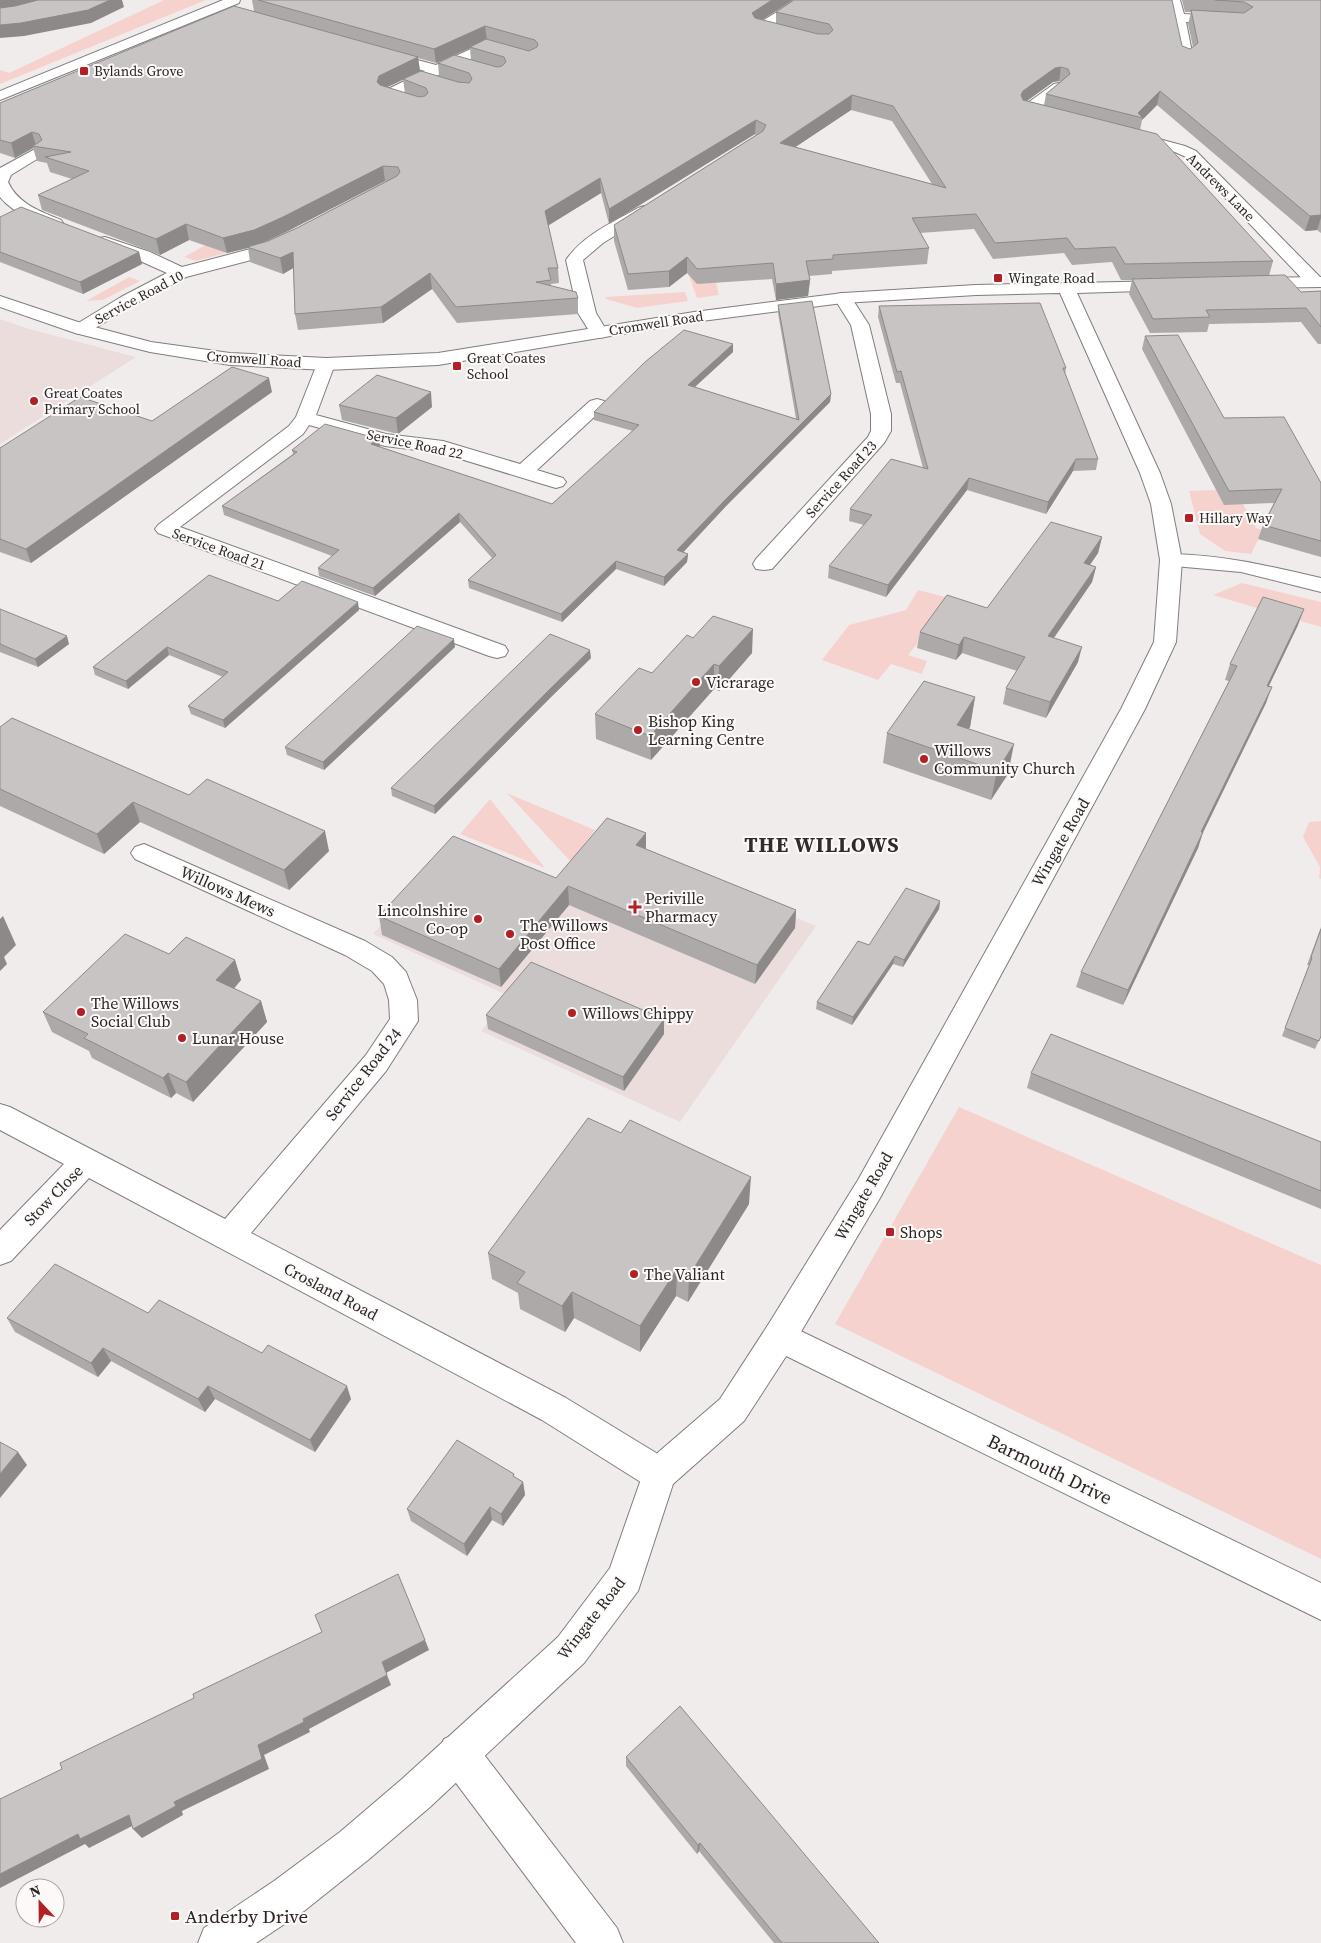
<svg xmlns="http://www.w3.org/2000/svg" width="1321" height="1943" font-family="'Source Serif 4',serif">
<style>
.built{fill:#ebdddc}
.green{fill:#f6d2cf}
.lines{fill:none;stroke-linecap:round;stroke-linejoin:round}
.street-casing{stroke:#817d7c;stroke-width:2}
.secondary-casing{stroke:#817d7c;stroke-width:2}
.street{fill:#fff;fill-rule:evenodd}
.secondary{fill:#fff;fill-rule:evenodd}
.wall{fill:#ada9a9;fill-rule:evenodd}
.shaded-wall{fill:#8d8989}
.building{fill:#c9c4c4;stroke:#8d8989;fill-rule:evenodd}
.poi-dot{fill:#b12025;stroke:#fef9f9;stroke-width:2}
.labels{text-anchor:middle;stroke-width:4;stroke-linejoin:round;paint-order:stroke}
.far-poi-label{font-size:14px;fill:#282726;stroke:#fef9f9;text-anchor:start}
.far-street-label{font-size:14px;fill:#282726;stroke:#fef9f9}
.poi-label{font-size:16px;fill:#282726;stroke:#fef9f9;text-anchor:start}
.street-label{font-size:16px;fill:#282726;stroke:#fef9f9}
.near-street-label{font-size:19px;fill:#282726;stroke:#fef9f9}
.near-poi-label{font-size:19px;fill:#282726;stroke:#fef9f9;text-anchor:start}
.district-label{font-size:21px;font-weight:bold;letter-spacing:1px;fill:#2f2c2b;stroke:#fef9f9}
</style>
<rect width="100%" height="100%" fill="#f1ecec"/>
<!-- built -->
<path class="built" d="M0,319L29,329L136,357L0,444Z
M454,848L597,907L640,853L816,926L680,1122L481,1031L509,996L373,934Z"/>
<!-- green -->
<path class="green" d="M164,0H206L0,84V70L9,73Z
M213,241L233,251L196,261L184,257Z
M682,256L716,283L719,295L697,298Z
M129,277L140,281L103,300L86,301Z
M685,292L688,301L637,308L606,299L605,297Z
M1217,490L1243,504L1256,528L1263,530L1251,554L1225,551L1200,534L1189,491Z
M1242,583L1321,602V627L1213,595Z
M918,590L953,599L908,655L927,661L922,674L891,664L878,680L822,660L849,625L906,610Z
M507,793L595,830L571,862Z
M490,799L545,868L460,834Z
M1321,821V879L1319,878L1320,867L1303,837L1309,822Z
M959,1107L1321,1265V1559L835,1324Z"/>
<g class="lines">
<defs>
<path id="street" d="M796,0H811L772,26L790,30L792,33L790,36C781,38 759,33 753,27Z
M1170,0H1180L1184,14L1226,16L1233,20L1226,24L1186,22L1193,57L1186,61L1181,60L1168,2Z
M486,42L511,49L513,52L506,56L487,51L400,94L417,100L419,103L417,106L412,107L382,98L380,95L382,92L425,71L379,58L377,55L379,52L384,51L436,65Z
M1059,83L1064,84L1066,87L1064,90L1038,109L1058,114L1060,117L1058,120L1053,121L1022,113L1020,110L1022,107L1054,84Z
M1133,132L1185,146L1196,151L1321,278V286L1315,287L1309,286L1186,157L1175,152L1128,140L1125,137L1128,134Z
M37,148L42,150L45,153L42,156L11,175L8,182C18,204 40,211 61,220L63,223L61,226C44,231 10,210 0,197V168Z
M644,206L650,208L652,211L650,214L603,243L583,260L596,313L608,333L605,337L599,338L593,337L578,313L566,260C583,235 613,222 638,208Z
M105,237L150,252L182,267L258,247L278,238H290L292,242L290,246L270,255L186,277L133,305L87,333L81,334L75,333L72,329L75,325L121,297L167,273L138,260L99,246L97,242L99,238Z
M843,293L849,294L869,325L891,414V431L884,443L772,569L764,570L756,569L753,564L756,559L868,437L871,431V414L851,325L834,298L837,294Z
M326,358L333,360L335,364L316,415L386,434L443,441L520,464L590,401L597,399L604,401L607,405L537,470L563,478L566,482L563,486L556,488L549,486L441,453L385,446L309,425L303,434L180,527L505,646L508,651L505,656L497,658L489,656L158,533L155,529L158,525L289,426L296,417L317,364L319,360Z
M1171,554C1224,555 1269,566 1321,578V592L1241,572L1163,565L1160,560L1163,555Z
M144,844L365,941L392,957L406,972L417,1000L418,1021L386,1071L251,1233L566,1398L671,1462L677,1474L671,1486L659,1491L647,1486L542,1420L89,1178L11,1261L0,1265V1230L64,1164L0,1130V1104L10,1107L225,1219L366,1055L390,1019L389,1000L384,984L372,971L345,955L135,859L131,853L135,847Z
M780,1321L1321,1583V1620L768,1347L764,1336L768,1325Z
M458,1733L472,1739L617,1928L623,1943H576L444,1767L438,1753L444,1739Z"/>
<path id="secondary" d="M223,0H240L239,3L0,100V91Z
M1321,277V287L1255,288L1249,287L1246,283L1249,279L1255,278Z
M1167,281L1173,282L1176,286L1173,290L1077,293L1160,473L1171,504L1182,560L1176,642L1145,709L880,1198L792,1347L744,1421L673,1484L638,1591L584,1663L430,1807L368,1860L304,1911L256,1943H198L204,1928L274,1881L340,1832L402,1779L558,1637L610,1568L647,1462L720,1399L768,1325L858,1180L1121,709L1154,642L1160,560L1151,504L1140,473L1060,293L976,295L843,303L694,322L438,365L326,370L230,365L150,352L75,333L0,307V296L87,325L151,342L230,353L326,358L438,353L694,312L843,293L976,285Z"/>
</defs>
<!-- street casing -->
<use href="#street" class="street-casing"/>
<!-- secondary casing -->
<use href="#secondary" class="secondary-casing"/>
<!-- street -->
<use href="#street" class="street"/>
<!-- secondary -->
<use href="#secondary" class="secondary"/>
</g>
<!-- wall -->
<path class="wall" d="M252,0H793L762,20L776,23V12L1182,46L1190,49L1193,47L1188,24L1191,12H1185L1182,0H1321V233L1317,230L1305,231L1157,105L1142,120L1140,130L1273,261L1269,276L1301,292L1321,291V344H1318L1301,322L1209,324L1207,332L1150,333L1129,294L1132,280H1121L1112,262L1072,265L1064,253L993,259L974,229L920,233L929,248L927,264L832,271V274L809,276L810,280L808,296L776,300L772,279L697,284L687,273L669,287L628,290L614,241V225L756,135L755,134L609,224L601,193L548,225L558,268L559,283L551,284V286L578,298V314L457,323L432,289L383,323L298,330L295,314L293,268L283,274L250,262L248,248L227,253L189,240L160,255L42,210L38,195L72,179L50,172L47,163L37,161L33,148L15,158L0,153V103L254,11ZM470,48L471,60L438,63L439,76L420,71L418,58L436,63ZM403,80L405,93L387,88L388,87ZM1059,81L1060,82L1046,94L1044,105L1027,101L1053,82ZM851,110L892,121L932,184L795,147ZM385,181H386L297,228L264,242L286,232Z
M0,217L139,252L142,264L83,294L0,262Z
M778,305L831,394L830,402L727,505L683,552L688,554L687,562L664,586L616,569L562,622L469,588L468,580L492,558L460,522L375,596L319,576L318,568L332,556L224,515L222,506L293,454L292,450L379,439L380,447L552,504L633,431L594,420V412L733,352L695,387L796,419L778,313Z
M879,306L1066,368L1065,374L1098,459L1096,470L1073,471L1046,514L967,490L886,597L828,578L829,566L864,525L849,521L850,509L923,468L900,383H896L878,317Z
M1145,336L1224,418L1321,483V557L1258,539L1263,525L1274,503L1224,505L1142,349Z
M272,392L31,563L0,552V448L152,421Z
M339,405L432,407L398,434L342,420Z
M1102,537L1098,553L1090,565L1096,567L1092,582L1054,638L1078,662L1046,718L1003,704L1006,688L1017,671L962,653L956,660L917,648L920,632L987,608Z
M278,601L359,610L225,728L191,714L188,706L223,677L169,655L128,689L95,675L93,667Z
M0,609L69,644L38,667L0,652Z
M1298,625L1269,686L1266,703L1203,832L1198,848L1123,1005L1076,987L1081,972L1229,681L1225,680L1230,664Z
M693,638L752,653L719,691L714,689L651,760L596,739L595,714L652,673Z
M455,647L324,770L287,755L285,747Z
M591,658L550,698L435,814L392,796L391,788Z
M975,697L970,727L968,729L1008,774L991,800L883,763L887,733Z
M0,727L189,795L329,851L289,890L140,822L104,854L0,806Z
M646,833V849L796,910L795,928L755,984L569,905L501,987L382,935L379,916L556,878Z
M940,901L939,909L903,967L893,964L852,1025L816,1009L817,1002L869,945Z
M1321,927V1036L1315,1049L1282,1036L1309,965H1307Z
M169,954L235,960L241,980L234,989L261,1001L267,1022L193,1102L176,1093L171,1098L92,1058L89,1051L52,1032L43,1012Z
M486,1015L664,1034L624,1091L488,1029Z
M1031,1073L1321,1142V1209L1027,1088Z
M749,1204L688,1302L676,1296L640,1352L574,1318L565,1332L520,1309L518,1293L492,1279L488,1253Z
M148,1313L351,1399L315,1452L215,1399L205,1412L111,1361L98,1377L15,1332L7,1318Z
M514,1474V1477L523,1482L525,1495L503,1526L492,1520L467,1556L411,1521L407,1509Z
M626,1757L879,1943H774L699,1851L697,1854L626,1766Z"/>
<!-- shaded-wall -->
<path class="shaded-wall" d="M0,0H42L0,10Z
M110,0H122L124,7L91,23L24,36L0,38V25Z
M772,0H793L751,27L752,13Z
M485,26L487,40L470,47V48L436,63L434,49Z
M418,57L420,71L381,90L377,82L379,76Z
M1061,67L1059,81L1053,82L1021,105V95L1023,91L1055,68Z
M1160,91L1157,105L1142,120L1143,118L1138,113Z
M852,95L851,110L779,158L780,143Z
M756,120L755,134L609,224V209Z
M32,132L36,146H33V148L15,158L11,143Z
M383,166L385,181L286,232L257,245L247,247L248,248L227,253L223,238Z
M600,178L601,193L546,227L545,211Z
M1321,215V218L1317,230L1305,231L1310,216Z
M186,224L189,240L160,255L156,239Z
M139,252L142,264L83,294L80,282Z
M293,252L295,267L283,274L280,258Z
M687,257V273L669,287V271Z
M430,273L432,289L383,323L381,307Z
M810,280L808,296L776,300V284Z
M733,344V352L688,393V385Z
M269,378L272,392L31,563L26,549Z
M431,392L432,407L398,434L396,418Z
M831,394L830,402L727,505L677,559V550L728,497Z
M379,439L380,447L373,453L371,444Z
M1076,459L1073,471L1046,514L1048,502Z
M969,478L967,490L886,597L888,585Z
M459,513L460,522L375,596L373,588Z
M1102,537L1098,553L1080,579L1084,563Z
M688,554L687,562L664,586V577Z
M616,561V569L562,622L561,614Z
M1096,567L1092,582L1044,652L1048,636Z
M358,602L359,610L225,728L223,720Z
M1304,609L1298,625L1261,702L1267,686Z
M753,629L752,653L719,691V666Z
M67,636L69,644L38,667L35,659Z
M964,637L962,653L956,660L959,645Z
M454,639L455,647L324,770L323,762Z
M167,647L169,655L128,689L126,681Z
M1082,647L1078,662L1046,718L1050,702Z
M590,650L591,658L550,698L435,814L434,806L549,690Z
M714,664V689L651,760L650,736Z
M1272,687L1266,703L1196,847L1201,832Z
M975,697L970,727L951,755L957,725Z
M1014,744L1008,774L991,800L997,771Z
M133,802L140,822L104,854L97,834Z
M325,831L329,851L289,890L284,870Z
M1203,832L1198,848L1123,1005L1128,990Z
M646,833V852L636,845Z
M568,886L569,905L501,987L499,969Z
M940,901L939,909L903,967L904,960Z
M796,910L795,928L755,984L757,965Z
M3,916L16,945L4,957L7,964L0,971V919Z
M895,956L893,964L852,1025L853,1017Z
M235,960L241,980L222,1001L216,980Z
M261,1001L267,1022L193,1102L186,1082Z
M664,1019V1034L624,1091L623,1077Z
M168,1073L176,1093L171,1098L163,1078Z
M751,1177L749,1204L688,1302L689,1276Z
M677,1269L676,1296L640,1352V1326Z
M572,1292L574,1318L565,1332L562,1306Z
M103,1348L111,1361L98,1377L91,1363Z
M208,1386L215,1399L205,1412L198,1399Z
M347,1386L351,1399L315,1452L310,1440Z
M18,1452L27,1465L0,1498V1474Z
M523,1482L525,1495L503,1526L501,1514Z
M490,1507L492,1520L467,1556L464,1544Z
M425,1640L429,1650L386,1673L382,1662Z
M387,1675L391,1685L309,1729L310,1732L264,1755L269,1769L182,1811L183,1815L142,1838L133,1829L258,1745L303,1719Z
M129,1815L138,1823L89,1848L85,1844L0,1888V1874L78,1834Z
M700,1843L699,1851L697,1854L698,1845Z"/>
<!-- building -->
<path class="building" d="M38,0H110L88,10L21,23L0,25V8L15,6Z
M258,0H772L752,13L755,18L818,34H829L833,30L829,24L776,12L794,0H1172L1182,46L1190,49L1198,43L1191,10L1244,13L1253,7L1244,2L1215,0H1321V215L1310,216L1160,91L1138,113L1143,118L1046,94L1070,74L1068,69L1061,67L1055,68L1023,91L1021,95L1023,100L1157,134L1273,261L1125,264L1115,247L1075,249L1067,238L995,243L976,214L912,218L929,248L833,255V259L806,261L810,280L776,284L773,263L697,269L687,257L669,271L628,274L614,225L763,131L766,125L756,120L609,209L600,178L545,211L558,268H548L551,280L536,282L576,292L578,298L456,307L430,273L381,307L295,314L293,252L280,258L247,247L268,241L297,228L397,176L400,172L398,167L383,166L283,217L254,230L223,238L186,224L156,239L38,195L89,171L45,157L71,152L33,146L42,140L39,134L32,132L11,143L0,140V103L234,6L418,57L379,76L377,82L380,85L419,97L425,96L428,93L426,88L403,79L421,71L458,82L469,83L472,79L469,73L438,63L454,55L497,67L502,66L506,62L504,57L470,47L486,39L529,51L537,47L538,44L535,40L485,26L434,49ZM852,95L893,106L946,188L780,143Z
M21,207L139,252L80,282L0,252V217Z
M1285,275L1301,292L1321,291V327L1306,308L1206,310L1210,317L1153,319L1132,279Z
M812,301L831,394L728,497L677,550L688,554L664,577L616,561L561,614L468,580L496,555L459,513L373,588L318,568L339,550L222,506L297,452L292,450L325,424L379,439L371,444L552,504L639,425L594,412L645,362L684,330L733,344L688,385L799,420L778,305Z
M1040,303L1066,368H1063L1098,459H1076L1048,502L969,478L888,585L829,566L872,515L850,509L891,459L928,469L901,371L897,372L879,306Z
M1178,335L1224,418L1284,417L1321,483V541L1263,525L1282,489L1229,491L1145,336Z
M232,367L269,378L26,549L0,539V448L80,397L152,421Z
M377,375L431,392L396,418L339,405Z
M1051,522L1102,537L1084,563L1096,567L1048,636L1082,647L1050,702L1006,688L1025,657L964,637L959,645L920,632L947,595L987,608Z
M209,575L278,601L302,581L358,602L223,720L188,706L228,672L167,647L126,681L93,667Z
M1263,597L1304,609L1267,686L1272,687L1201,832H1203L1128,990L1081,972L1237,666L1230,664Z
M0,609L67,636L35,659L0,644Z
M713,616L753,629L719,666L714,664L650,736L595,714L639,668L652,673L687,635L693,638Z
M417,626L454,639L323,762L285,747Z
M550,634L590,650L549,690L434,806L391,788Z
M924,681L975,697L957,725L1014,744L997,771L887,733Z
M12,718L189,795L207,779L325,831L284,870L133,802L97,834L0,789V727Z
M607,818L646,833L636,845L796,910L757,965L568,886L499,969L379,916L453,836L556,878Z
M906,888L940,901L904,960L895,956L853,1017L817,1002L858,941L869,945Z
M1321,929V1036L1319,1041L1285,1028L1312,958L1311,957Z
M125,934L169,954L186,937L235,960L216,980L261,1001L186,1082L168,1073L163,1078L84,1038L88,1034L43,1012Z
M531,962L664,1019L623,1077L486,1015Z
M1051,1034L1321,1142V1191L1031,1073Z
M588,1118L621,1133L630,1120L751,1177L689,1276L677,1269L640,1326L572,1292L562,1306L517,1283L525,1272L488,1253Z
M55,1264L148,1313L159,1300L262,1353L268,1345L347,1386L310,1440L208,1386L198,1399L103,1348L91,1363L7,1318Z
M457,1440L514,1474L513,1476L523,1482L501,1514L490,1507L464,1544L407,1509Z
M0,1442L18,1452L0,1474Z
M398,1574L425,1640L382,1662L387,1675L303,1719L304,1722L258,1745L262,1759L174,1802L176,1806L133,1829L129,1815L80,1839L78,1834L0,1874V1799L62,1769L60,1763L194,1698L193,1694L322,1632L315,1615Z
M680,1706L879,1943H782L700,1843L698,1845L626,1757Z"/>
<!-- markers -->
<g class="poi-dot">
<rect x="79" y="66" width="10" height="10" rx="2.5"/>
<rect x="993" y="273" width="10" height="10" rx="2.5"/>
<rect x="452" y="361" width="10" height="10" rx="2.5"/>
<circle cx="34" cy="401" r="5"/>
<rect x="1184" y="513" width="10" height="10" rx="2.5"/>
<circle cx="696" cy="682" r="5"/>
<circle cx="638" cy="730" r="5"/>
<circle cx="924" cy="759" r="5"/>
<path d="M632.5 899.5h5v5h5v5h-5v5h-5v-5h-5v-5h5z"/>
<circle cx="478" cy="919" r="5"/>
<circle cx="510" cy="934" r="5"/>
<circle cx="81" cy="1012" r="5"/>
<circle cx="572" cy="1013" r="5"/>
<circle cx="182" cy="1038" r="5"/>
<rect x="885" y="1227" width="10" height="10" rx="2.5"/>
<circle cx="634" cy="1274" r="5"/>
<rect x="170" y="1911" width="10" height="10" rx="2.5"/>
</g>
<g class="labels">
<!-- far-poi labels -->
<g class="far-poi-label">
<text x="94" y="76">Bylands Grove</text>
<text x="1008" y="283">Wingate Road</text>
<text x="467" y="363">Great Coates<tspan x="467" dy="16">School</tspan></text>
<text x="44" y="398">Great Coates<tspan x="44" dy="16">Primary School</tspan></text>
<text x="1199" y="523">Hillary Way</text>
</g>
<!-- far-street labels -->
<g class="far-street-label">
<text transform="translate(1221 187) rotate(45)" y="5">Andrews Lane</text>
<text transform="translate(139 297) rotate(-28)" y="5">Service Road 10</text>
<text transform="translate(656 323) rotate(-9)" y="5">Cromwell Road</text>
<text transform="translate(254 359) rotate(4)" y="5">Cromwell Road</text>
<text transform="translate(415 444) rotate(12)" y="5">Service Road 22</text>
<text transform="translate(841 479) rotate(-48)" y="5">Service Road 23</text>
<text transform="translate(219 549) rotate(20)" y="5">Service Road 21</text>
</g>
<!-- poi labels -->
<g class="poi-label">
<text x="706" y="688">Vicrarage</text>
<text x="648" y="727">Bishop King<tspan x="648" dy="18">Learning Centre</tspan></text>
<text x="934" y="756">Willows<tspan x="934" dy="18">Community Church</tspan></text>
<text x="645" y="904">Periville<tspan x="645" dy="18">Pharmacy</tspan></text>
<text x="468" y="916" text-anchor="end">Lincolnshire<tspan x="468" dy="18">Co-op</tspan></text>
<text x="520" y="931">The Willows<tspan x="520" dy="18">Post Office</tspan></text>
<text x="91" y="1009">The Willows<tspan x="91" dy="18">Social Club</tspan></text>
<text x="582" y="1019">Willows Chippy</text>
<text x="192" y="1044">Lunar House</text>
<text x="900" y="1238">Shops</text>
<text x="644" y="1280">The Valiant</text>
</g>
<!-- street labels -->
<g class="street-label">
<text transform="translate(1060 842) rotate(-60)" y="6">Wingate Road</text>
<text transform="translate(228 891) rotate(24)" y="6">Willows Mews</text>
<text transform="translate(363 1074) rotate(-52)" y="6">Service Road 24</text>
<text transform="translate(53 1195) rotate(-46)" y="6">Stow Close</text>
<text transform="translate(863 1196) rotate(-60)" y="6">Wingate Road</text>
<text transform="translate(331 1291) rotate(28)" y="6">Crosland Road</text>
<text transform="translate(591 1618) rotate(-52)" y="6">Wingate Road</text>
</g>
<!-- near-street labels -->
<g class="near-street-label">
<text transform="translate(1050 1469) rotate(26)" y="7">Barmouth Drive</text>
</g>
<!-- near-poi labels -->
<g class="near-poi-label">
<text x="185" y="1923">Anderby Drive</text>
</g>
<!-- district labels -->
<g class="district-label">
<text x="822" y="852">THE WILLOWS</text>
</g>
</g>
<!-- north arrow -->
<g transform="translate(40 1903) rotate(338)"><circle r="24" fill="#fef9f9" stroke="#a8a5a5"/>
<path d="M0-4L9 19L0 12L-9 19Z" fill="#b12025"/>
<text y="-8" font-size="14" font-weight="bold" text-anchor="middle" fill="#282726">N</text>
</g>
</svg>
